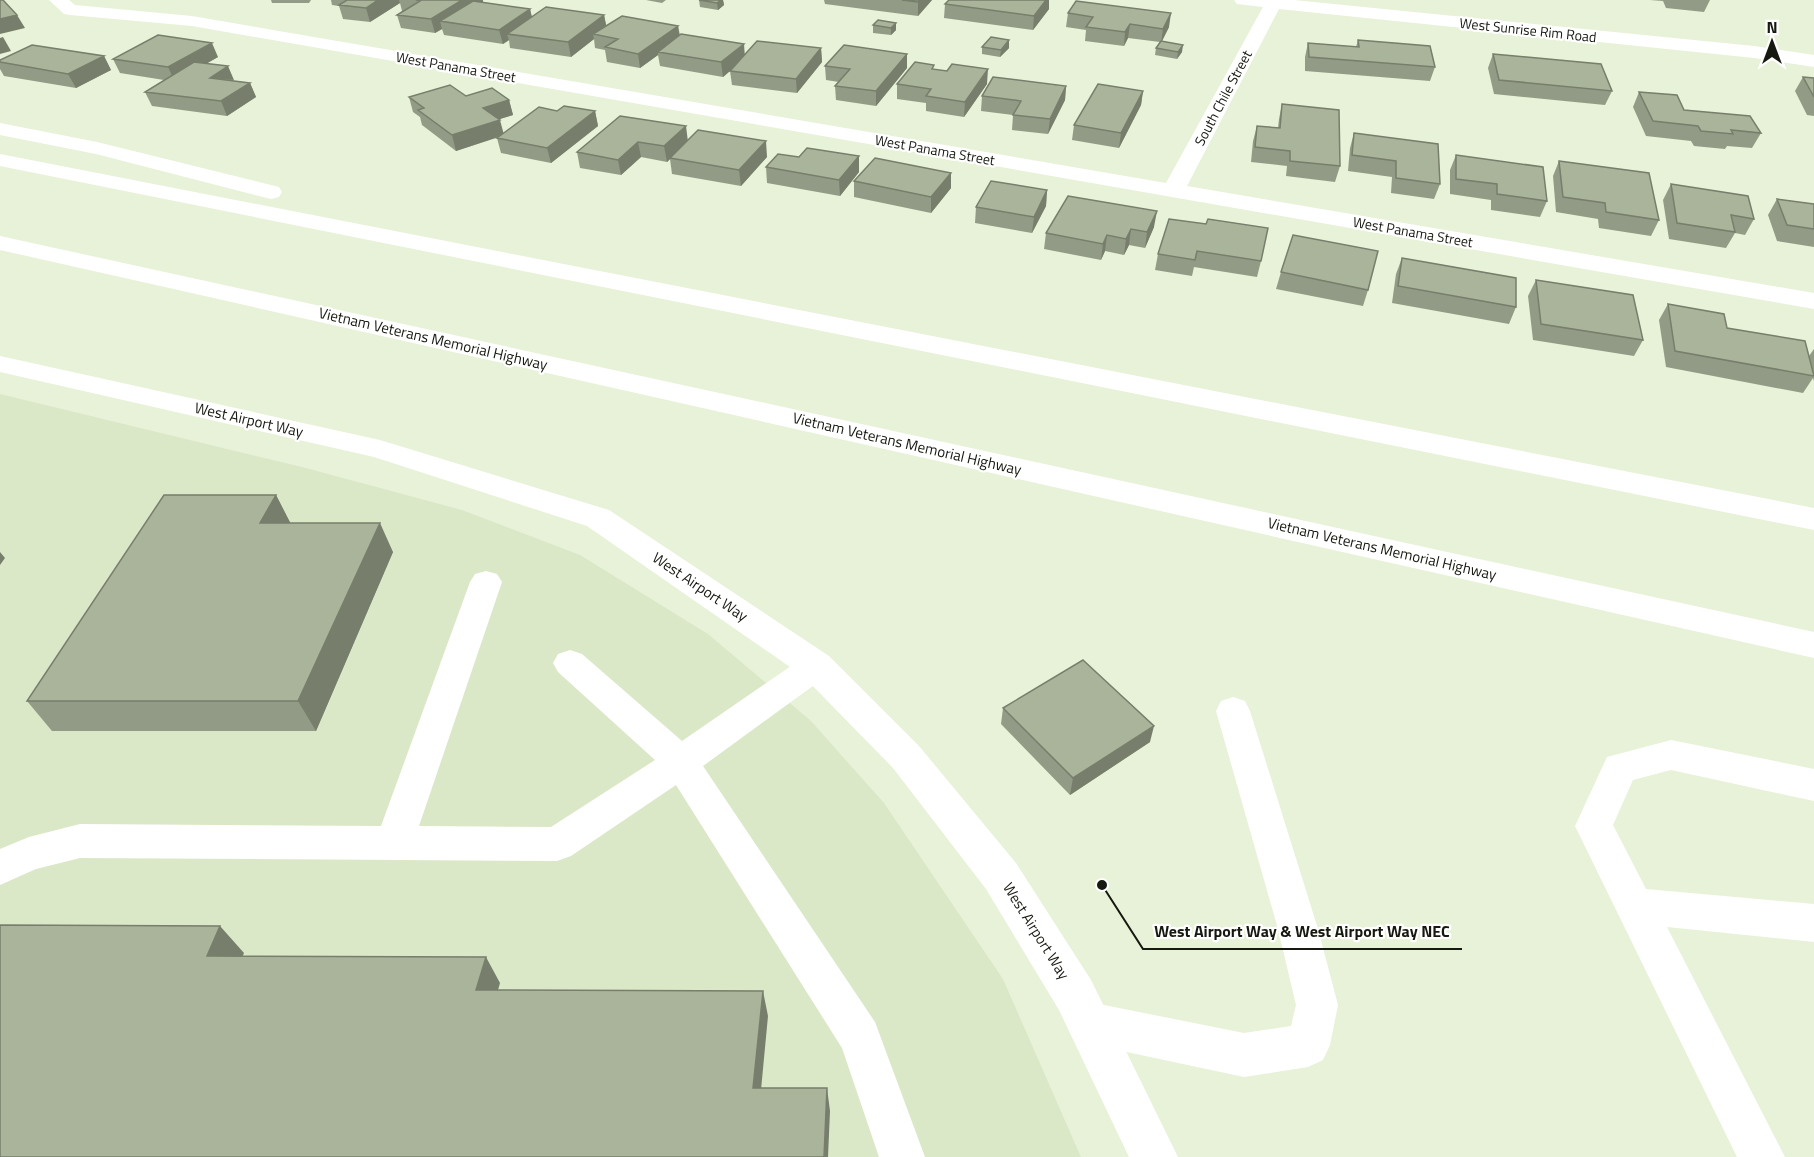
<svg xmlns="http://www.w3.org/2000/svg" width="1814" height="1157" font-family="'Titillium Web',sans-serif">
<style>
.built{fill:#dbe8c7}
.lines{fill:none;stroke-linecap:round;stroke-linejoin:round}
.service{fill:#fff;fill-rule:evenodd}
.minor{fill:#fff;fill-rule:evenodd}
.tertiary{fill:#fff;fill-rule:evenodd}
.motorway{fill:#fff;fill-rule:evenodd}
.wall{fill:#929b85}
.shaded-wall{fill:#777e6c}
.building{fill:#aab49b;stroke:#777e6c;stroke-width:1.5}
.labels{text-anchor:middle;stroke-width:4.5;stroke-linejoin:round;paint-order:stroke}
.far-street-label{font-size:14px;fill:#161910;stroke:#fff}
.street-label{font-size:15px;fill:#161910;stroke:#fff}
.leader{fill:none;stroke:#161910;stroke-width:2}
.callout-dot{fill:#161910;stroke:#fff;stroke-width:2}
.callout-label{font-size:16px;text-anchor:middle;font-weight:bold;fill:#161910;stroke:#fff;stroke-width:4.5;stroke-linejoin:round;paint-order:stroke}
</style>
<rect width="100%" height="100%" fill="#e8f2d8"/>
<!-- built -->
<path class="built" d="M0,394L302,467L462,510L580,555L708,634L811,721L884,803L1003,979L1081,1157H0Z"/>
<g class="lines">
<!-- service -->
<path class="service" d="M486,571L497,574L502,582L419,826L551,827L655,760L558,672L553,663L558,654L570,650L582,654L682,741L804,657L816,653L828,657L833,666L828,675L703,766L875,1022L925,1157H879L842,1048L676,785L571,856L557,861L80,858L36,869L0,885V849L29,837L80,824L381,826L470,582L475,574Z
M1233,697L1245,701L1250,711L1318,929L1338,1005L1330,1045L1323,1060L1308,1067L1244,1077L1089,1044L1074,1038L1067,1023L1074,1008L1089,1002L1244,1033L1291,1026L1296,1005L1278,929L1216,711L1221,701Z
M1671,740L1814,769V801L1671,770L1633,780L1613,825L1646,889L1814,904V942L1667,927L1785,1157H1737L1575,826L1607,757Z"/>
<!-- minor -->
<path class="minor" d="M49,0H69L75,5L192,16L1166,183L1263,7L1237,4L1234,0H1294L1754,46L1814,55V67L1754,58L1279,9L1187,186L1814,293V309L192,26L70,15L64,14Z"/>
<!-- tertiary -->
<path class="tertiary" d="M0,356L380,440L609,510L829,656L919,746L1016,863L1091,980L1178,1157H1129L1059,1010L986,889L893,768L803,676L587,526L374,457L0,372Z"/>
<!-- motorway -->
<path class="motorway" d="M0,123L97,142L279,187L282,192L279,197L271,199L96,154L0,135Z
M0,154L1814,508V530L0,166Z
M0,236L1814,632V658L0,250Z"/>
</g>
<!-- wall -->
<path class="wall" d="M271,0H311L309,3H272Z
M331,0H483V2L482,3L530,9L532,17L604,15L606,26H678L680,35L745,54L821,48L822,62L797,93L732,85L730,71L723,77L660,66L658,55L640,68L607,62L605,50L595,48L594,39L571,57L510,48L509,40L503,44L444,35L442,29L435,33L401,28L397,15L402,11L400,3L370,22L343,19L339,6L332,5Z
M646,0H666L662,3Z
M699,0H723L724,5L718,10L700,7Z
M824,0H932L918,16L825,4Z
M949,0H1049V9L1033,30L944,18L945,4Z
M1650,0H1710L1704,12L1666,8L1663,1Z
M1068,13L1169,27L1162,41L1182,52L1177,59L1155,55L1156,48L1160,42L1128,38L1124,46L1085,41L1086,30L1066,27Z
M878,20L896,30L891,35L873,33V25Z
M1358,40L1435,67L1430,81L1305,71V57L1308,43L1356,47Z
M982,47L1009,48L1000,57L982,54Z
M1493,54L1612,91L1605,105L1494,94L1488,68Z
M104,56L111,70L76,88L4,76L0,69V60Z
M218,57L207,63L234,81L250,83L256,97L227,116L152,106L145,92L164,80L120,73L113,59Z
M825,66L907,68L876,106L836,100L835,86L839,82L826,80Z
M934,69L987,84L964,117L926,111V103L897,99V84Z
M1803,77L1814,78V116L1807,115L1795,91Z
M1066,86L1065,100L1048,134L1012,130L1013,115L981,111L982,96Z
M1143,91L1141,105L1119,148L1072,140L1074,125Z
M1639,92L1684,110L1761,133L1752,148L1727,146L1725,149L1694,146L1691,141L1646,136L1633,107Z
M466,96L509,100L513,115L499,119L503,133L557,111H595L598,126L551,163L501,153L497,138L499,137L456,151L422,125L420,117L413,112L409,97Z
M1282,104L1340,166L1335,182L1286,176L1287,166L1251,162L1253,141L1257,126L1278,128L1279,119Z
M620,116L688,141L767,157L741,186L672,174L670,159L667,162L641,157L621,175L580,168L577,152Z
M1354,133L1440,184L1434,199L1391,193L1392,177L1348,171L1350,148Z
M1456,155L1547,201L1540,217L1491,210V200L1450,194V170Z
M799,157L859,172L840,196L767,183L766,167Z
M1559,161L1659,220L1651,236L1599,228L1598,219L1556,212L1553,176Z
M854,181L951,188L931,213L854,197Z
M1671,184L1754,219L1745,235L1735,233L1726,248L1669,239L1663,200Z
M1047,190L1046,206L1032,233L975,223L976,207Z
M1777,199L1814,204V247L1777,241L1768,215Z
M1206,224L1261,261L1257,277L1194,267L1192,276L1155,270L1158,254Z
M1154,227L1145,248L1129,245L1124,255L1105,251L1101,260L1044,249L1046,233Z
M1402,258L1516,307L1509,324L1392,303L1396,274Z
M1281,272L1368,290L1363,306L1276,289Z
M1536,280L1643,340L1634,356L1533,340L1528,296Z
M1668,304L1727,328L1809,356L1814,349V381L1813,378L1803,393L1666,367L1659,320Z
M276,495L290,523L393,552L316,731H52L27,701Z
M1003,708L1150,742L1070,795L1001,724Z"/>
<!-- shaded-wall -->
<path class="shaded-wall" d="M378,0H399L400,3L370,22L366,8Z
M462,0H483V2L451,23L440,21L442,29L435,33L431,19Z
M721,0H723L724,5L718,10L717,3Z
M920,0H932L918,16V2Z
M1046,0H1049V9L1033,30L1034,16Z
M530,9L533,23L507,34L509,40L503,44L499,30Z
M1171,13L1169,27L1161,43L1163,29Z
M17,15L25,28L0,34V19Z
M604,15L607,29L593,34L594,39L571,57L568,42Z
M896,23V30L891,35V28Z
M1130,24L1128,38L1124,46L1125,32Z
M678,26L680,40L658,52V55L640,68L638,54Z
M3,37L11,51L0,54V38Z
M1009,40V48L1000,57L1001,50Z
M212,43L218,57L175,82L168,67Z
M744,44L745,58L723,77L721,62Z
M1183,45L1182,52L1177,59L1178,52Z
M821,48L822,62L797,93L796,79Z
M907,54V68L876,106V91Z
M104,56L111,70L76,88L68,74Z
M228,66L234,80L210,78Z
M988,69L987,84L964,117L965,102Z
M250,83L256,97L227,116L221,101Z
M1066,86L1065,100L1048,134L1050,119Z
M1143,91L1141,105L1119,148L1121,133Z
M509,100L513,115L487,123L483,108Z
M595,111L598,126L551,163L547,148Z
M500,120L504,135L456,151L452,135Z
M686,126L688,142L667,162L664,146Z
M766,141L767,157L741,186L739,170Z
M638,142L641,157L621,175L618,160Z
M859,156V172L840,196L839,180Z
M951,173V188L931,213V197Z
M1047,190L1046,206L1032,233L1034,217Z
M1157,211L1154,227L1145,248L1147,232Z
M1131,229L1129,245L1124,255L1126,239Z
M1107,235L1105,251L1101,260L1103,244Z
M276,495L291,524L260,523Z
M380,523L393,552L316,731L298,701Z
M0,552L5,558L0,565Z
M1154,726L1150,742L1070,795L1073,778Z
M220,926L244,953L232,982L207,956Z
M486,957L500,983L491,1015L476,990Z
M763,991L768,1016L759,1111L753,1088Z
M827,1088L830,1111L828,1157H824Z"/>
<!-- building -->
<path class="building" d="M0,0H3L17,15L0,19Z
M347,0H378L366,8L339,5Z
M416,0H462L431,19L397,15L420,1Z
M699,0H721L717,3Z
M902,0H920L918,2Z
M949,0H1046L1034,16L945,4Z
M473,1L530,9L499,30L440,21Z
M1076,1L1171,13L1163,29L1130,24L1125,32L1086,27L1093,17L1068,13Z
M546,7L604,15L568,42L507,34Z
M622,16L678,26L638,54L605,47L618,39L593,34Z
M878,20L896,23L891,28L873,25Z
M681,34L744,44L721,62L658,52Z
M158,35L212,43L168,67L113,59Z
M991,37L1009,40L1001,50L982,47Z
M1358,40L1430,46L1435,67L1309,57L1308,43L1359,47Z
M757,41L821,48L796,79L730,71Z
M1161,41L1183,45L1178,52L1156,48Z
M32,45L104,56L68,74L0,62V60Z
M844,45L907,54L876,91L835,86L850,69L825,66Z
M1493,54L1601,64L1612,91L1499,80Z
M194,62L228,66L210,78L250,83L221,101L145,92Z
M915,62L934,65L932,69L947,71L952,64L988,69L965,102L926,96L931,89L897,84Z
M993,77L1066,86L1050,119L1013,115L1021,101L982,96Z
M1803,77L1814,78V97Z
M1098,84L1143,91L1121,133L1074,125Z
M450,85L466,96L492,88L509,100L483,108L500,120L452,135L418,110L424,108L409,97Z
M1639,92L1677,95L1684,110L1750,116L1761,133L1731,130L1733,134L1701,131L1698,126L1653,121Z
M1282,104L1339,110L1340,166L1290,161V151L1255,147L1257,126L1280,128Z
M564,106L595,111L547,148L497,138L539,107L557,111Z
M620,116L686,126L664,146L638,142L618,160L577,152Z
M698,130L766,141L739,170L670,158Z
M1354,133L1438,144L1440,184L1396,178V161L1352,155Z
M807,148L859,156L839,180L766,167L778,154L799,157Z
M1456,155L1543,167L1547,201L1497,194V184L1456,179Z
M875,158L951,173L931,197L854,181Z
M1559,161L1649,173L1659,220L1606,212L1605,203L1563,197Z
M991,181L1047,190L1034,217L976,207Z
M1671,184L1748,196L1754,219L1731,215L1735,232L1677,223Z
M1068,196L1157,211L1147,232L1131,229L1126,239L1107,235L1103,244L1046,233Z
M1777,199L1814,204V229L1787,225Z
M1169,219L1206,224L1208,219L1268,228L1261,261L1197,251L1195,260L1158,254Z
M1293,235L1378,251L1368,290L1281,272Z
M1402,258L1516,278V307L1398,286Z
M1536,280L1633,295L1643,340L1541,324Z
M1668,304L1724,314L1727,328L1805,341L1814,376L1675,351Z
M164,495H276L260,523H380L298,701H27Z
M1083,660L1154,726L1073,778L1003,708Z
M0,925L220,926L207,956L486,957L476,990L763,991L753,1088H827L824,1157H0Z"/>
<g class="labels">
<!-- far-street labels -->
<g class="far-street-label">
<text transform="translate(1528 30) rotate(6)" y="5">West Sunrise Rim Road</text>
<text transform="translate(456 67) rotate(10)" y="5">West Panama Street</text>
<text transform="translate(1223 98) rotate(-62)" y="5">South Chile Street</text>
<text transform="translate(935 150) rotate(10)" y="5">West Panama Street</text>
<text transform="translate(1413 232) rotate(10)" y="5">West Panama Street</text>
</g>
<!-- street labels -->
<g class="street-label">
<text transform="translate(433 339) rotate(13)" y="5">Vietnam Veterans Memorial Highway</text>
<text transform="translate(249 420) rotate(13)" y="5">West Airport Way</text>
<text transform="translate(907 444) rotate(13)" y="5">Vietnam Veterans Memorial Highway</text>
<text transform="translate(1382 549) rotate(13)" y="5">Vietnam Veterans Memorial Highway</text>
<text transform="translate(700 587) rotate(34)" y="5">West Airport Way</text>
<text transform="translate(1036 931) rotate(58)" y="5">West Airport Way</text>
</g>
</g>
<!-- callouts -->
<path class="leader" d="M1102 885L1143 949H1462"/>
<circle class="callout-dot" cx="1102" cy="885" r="6"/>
<g class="callout-label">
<text x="1302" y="937">West Airport Way &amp; West Airport Way NEC</text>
</g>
<!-- north arrow -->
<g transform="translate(1772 42)" stroke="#ffffff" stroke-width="4.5" paint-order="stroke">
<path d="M0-4.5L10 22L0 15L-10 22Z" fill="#161910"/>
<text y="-9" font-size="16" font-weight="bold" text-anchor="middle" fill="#161910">N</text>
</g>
</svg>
